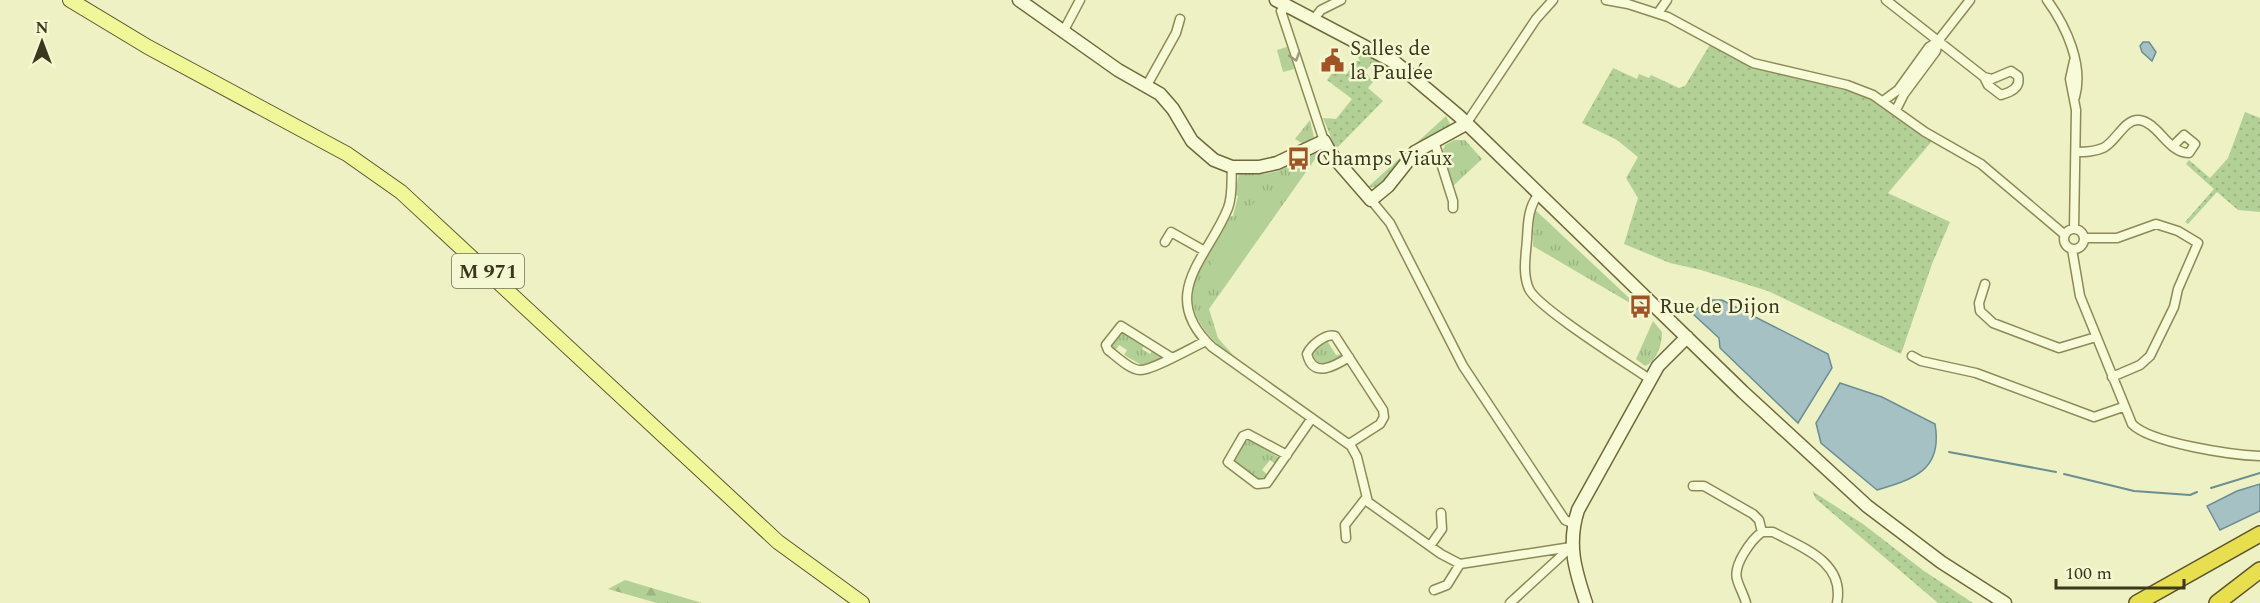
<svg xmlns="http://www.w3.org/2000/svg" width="2260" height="603" font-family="Spectral,serif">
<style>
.grass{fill:url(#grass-tufts)}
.forest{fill:url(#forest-firs)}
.park{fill:url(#park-dots)}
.pitch{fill:#b3d196}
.water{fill:#a5c1c4;stroke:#6b8e93;stroke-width:1.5}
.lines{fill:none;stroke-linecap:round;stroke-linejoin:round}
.stream{stroke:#6b8e93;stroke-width:2}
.street-casing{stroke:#8d8958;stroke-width:11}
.secondary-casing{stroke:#6f693b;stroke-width:15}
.primary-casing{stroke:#5b542d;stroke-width:16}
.highway-casing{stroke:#5b542d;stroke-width:18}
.street{stroke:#f8fbd7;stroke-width:8}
.secondary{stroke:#f8fbd7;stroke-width:12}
.primary{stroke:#f0f798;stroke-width:14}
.highway{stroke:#e7df4e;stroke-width:15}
.oneway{stroke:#9a9a7a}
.labels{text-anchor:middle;stroke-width:5;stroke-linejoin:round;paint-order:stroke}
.shield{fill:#f4f8d3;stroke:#737254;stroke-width:1.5}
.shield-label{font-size:20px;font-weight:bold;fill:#3c381d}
.poi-label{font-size:21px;fill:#3c381d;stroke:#f4f8d3;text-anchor:start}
</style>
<defs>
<pattern id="grass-tufts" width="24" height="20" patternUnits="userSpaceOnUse" patternTransform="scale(1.5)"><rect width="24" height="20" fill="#b3d196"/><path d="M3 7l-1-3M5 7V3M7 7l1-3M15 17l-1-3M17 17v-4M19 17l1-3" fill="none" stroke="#9bb481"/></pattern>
<pattern id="forest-firs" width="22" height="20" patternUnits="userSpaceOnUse" patternTransform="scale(1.5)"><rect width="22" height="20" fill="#b3d196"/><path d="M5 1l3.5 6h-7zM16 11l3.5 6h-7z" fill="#9bb481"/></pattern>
<pattern id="park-dots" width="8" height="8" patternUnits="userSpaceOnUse" patternTransform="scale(1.5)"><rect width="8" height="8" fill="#b3d196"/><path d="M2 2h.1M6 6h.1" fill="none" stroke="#9bb481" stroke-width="1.8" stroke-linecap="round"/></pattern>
</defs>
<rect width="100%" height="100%" fill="#edf1c3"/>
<!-- grass -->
<path class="grass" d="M1446,116L1451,126L1379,188L1368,187Z
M1310,120L1314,137L1303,144L1295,139Z
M1454,140H1465L1482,159L1453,186L1442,153L1445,145Z
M1314,151L1323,155H1318L1209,309L1218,338L1240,363C1169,310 1188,282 1229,217L1233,216L1238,196L1235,195L1239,173L1264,174L1278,171Z
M1534,209L1546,220L1642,310L1533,246Z
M1653,321L1662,332C1662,345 1657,361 1645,366L1636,359Z
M1122,331L1137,342L1139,340L1145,344L1142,349L1150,354L1153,349L1161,355L1160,359L1145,367L1124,355L1127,350L1119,345L1115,351L1110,347Z
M1326,339L1336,355L1342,354L1341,358L1325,367L1315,362L1312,353Z
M1248,438L1278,457L1276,465L1270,460L1262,470L1268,475L1263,480H1256L1233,461Z"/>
<!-- forest -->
<path class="forest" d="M625,580L702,603H657L608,589Z"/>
<!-- park -->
<path class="park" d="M1711,43C1757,72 1817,75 1867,98C1891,108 1909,130 1932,141L1888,193L1950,222L1932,264L1901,354L1768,291L1701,270L1670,263L1624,244L1638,198L1626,178L1638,157L1617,140L1582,123L1613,68L1637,79L1639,74L1649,78L1651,75L1679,88L1685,86Z
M1360,54L1366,57L1368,54L1399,75L1389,69L1385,73L1372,64L1365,71L1373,82L1368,88L1383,101L1336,149L1323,118L1336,119L1352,99L1327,80L1336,68L1346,75L1355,61H1360L1358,57Z
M2245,112L2260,118V212L2238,210L2217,192L2188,224L2185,222L2214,189L2186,164L2189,160L2210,178L2228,158Z
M1812,491L1863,524L1924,571L1973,603H1938L1816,499Z"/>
<!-- pitch -->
<path class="pitch" d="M1287,47L1294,69L1283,72L1277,50Z
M1255,201L1275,214L1221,292L1201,278Z"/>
<!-- water -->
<path class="water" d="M2143,42H2149L2156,52L2152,61L2142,52L2140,46Z
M1708,300H1722L1828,354L1832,368L1798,423L1720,348L1719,338L1692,313Z
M1840,383L1882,397L1935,424C1943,470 1914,479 1877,490L1821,443L1816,423Z
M2260,484V511L2220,530L2207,506L2237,491Z"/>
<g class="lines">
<!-- stream -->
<path class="stream" d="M1949,452L2056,472
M2064,474L2134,491L2190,495L2197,492
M2211,488L2260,473"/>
<defs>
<path id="street" d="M1606,0L1628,4L1668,17L1753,63L1847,85L1873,95L1925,132L1981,164L2065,235
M1886,0L1984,77L1992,79L2011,71L2018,76C2021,88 2011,92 2001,95L1988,85L1984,77
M2047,0C2066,26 2084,65 2075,97
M1288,7L1281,11L1324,141
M1658,13L1667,0
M1313,20L1321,10L1341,0
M1063,32L1080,0
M1147,85L1176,33L1180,19
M1883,101L1898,90L1929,47L1938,41L1970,0
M1896,110L1904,94L1936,51L1938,41
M1466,124L1536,19L1553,0
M1434,141L1453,201V208
M2076,152C2085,152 2094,152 2103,148C2116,142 2124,119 2139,120C2158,122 2169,154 2189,153L2195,144L2184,135L2173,146
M1232,167C1231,180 1233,195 1228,208C1209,257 1156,294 1212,347L1351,446L1357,457L1368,502L1441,554L1460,564L1571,547
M1538,195C1528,208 1528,223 1527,239C1526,255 1522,273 1529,289C1538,308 1628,364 1651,380
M1371,200L1390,223L1463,366L1565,520L1574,524
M2074,229L2076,110L2070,79L2074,61
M2064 239a10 10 0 1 1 20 0a10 10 0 1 1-20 0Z
M2084,238H2117L2156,224L2178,231L2198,243L2178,289L2174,307L2150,356L2140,365L2112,377
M1165,242L1171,232L1203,250
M2072,249L2080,296L2132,424C2150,443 2232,455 2260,456
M1985,284L1979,303L1980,311L1993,323L2059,348L2096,337
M1912,356L1921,361L1976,373L2094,417L2123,407
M1172,358L1121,326L1106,345L1108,350C1116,356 1130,370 1140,370C1151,371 1193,347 1206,341
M1349,444L1380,424L1384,417L1383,410L1335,336C1326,333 1311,345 1307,354C1313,379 1335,366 1349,357
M1287,455L1248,434L1243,436L1228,462L1257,484L1267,483L1312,418
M1693,486H1704L1753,514L1759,520L1762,532H1773C1803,548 1845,562 1837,603
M1346,538L1345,525L1366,498
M1430,546L1442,529L1441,513
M1434,590L1447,585L1460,564
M1510,603L1571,547
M1746,603C1744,595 1739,587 1737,579C1733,565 1751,540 1762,532"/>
<path id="secondary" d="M1019,0L1118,70L1160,94L1173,109L1192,141L1214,160L1232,167H1259L1277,163L1324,141L1331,154L1371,200L1388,186L1415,152L1466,124
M1276,0L1396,63L1459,116L1743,392L1867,506L1941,562L2005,603
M1586,603C1575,570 1567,544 1578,510L1658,366L1687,337"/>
<path id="primary" d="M70,0L148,47L347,154L401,192L778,542L862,603"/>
<path id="highway" d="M2137,603L2260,534
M2217,603L2260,570"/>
</defs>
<!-- street casing -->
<use href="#street" class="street-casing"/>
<!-- secondary casing -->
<use href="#secondary" class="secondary-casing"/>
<!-- primary casing -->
<use href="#primary" class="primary-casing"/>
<!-- highway casing -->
<use href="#highway" class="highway-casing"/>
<!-- street -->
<use href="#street" class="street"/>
<!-- secondary -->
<use href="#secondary" class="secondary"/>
<!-- primary -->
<use href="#primary" class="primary"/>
<!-- highway -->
<use href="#highway" class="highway"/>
</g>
<!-- one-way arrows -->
<defs><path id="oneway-chevron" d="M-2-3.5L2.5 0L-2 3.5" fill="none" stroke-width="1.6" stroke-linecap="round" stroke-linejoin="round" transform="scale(1.5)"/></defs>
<use class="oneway" href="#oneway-chevron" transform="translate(1295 57) rotate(72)"/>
<!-- icons -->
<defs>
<symbol id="civic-bare" viewBox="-9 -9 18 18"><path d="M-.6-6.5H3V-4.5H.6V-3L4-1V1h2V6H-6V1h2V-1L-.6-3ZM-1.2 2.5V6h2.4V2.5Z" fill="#a15323" stroke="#f4f8d3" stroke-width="2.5" paint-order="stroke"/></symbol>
<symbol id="bus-bare" viewBox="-9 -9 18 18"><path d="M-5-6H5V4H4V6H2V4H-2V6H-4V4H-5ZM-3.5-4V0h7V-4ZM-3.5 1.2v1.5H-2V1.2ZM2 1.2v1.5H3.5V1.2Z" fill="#a15323" stroke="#f4f8d3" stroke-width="2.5" paint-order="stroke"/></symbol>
</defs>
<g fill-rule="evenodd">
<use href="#civic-bare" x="1316" y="44" width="33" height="33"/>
<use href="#bus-bare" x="1282" y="142" width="33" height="33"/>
<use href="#bus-bare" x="1624" y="290" width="33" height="33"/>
</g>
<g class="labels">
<!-- shield labels -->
<rect class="shield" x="452" y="254" width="72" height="34" rx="4.5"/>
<g class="shield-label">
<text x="488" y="278">M 971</text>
</g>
<!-- poi labels -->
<g class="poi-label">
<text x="1350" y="55">Salles de<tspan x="1350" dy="24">la Paulée</tspan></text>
<text x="1316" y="165">Champs Viaux</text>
<text x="1659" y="313">Rue de Dijon</text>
</g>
</g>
<!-- north arrow -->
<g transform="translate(42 42)" stroke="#f4f8d3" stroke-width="4.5" paint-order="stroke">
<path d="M0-4.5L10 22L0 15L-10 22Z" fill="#3c381d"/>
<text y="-9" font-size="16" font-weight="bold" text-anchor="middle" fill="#3c381d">N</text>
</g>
<!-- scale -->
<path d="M2056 579v9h128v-9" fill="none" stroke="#3c381d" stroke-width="3"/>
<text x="2065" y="579" font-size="18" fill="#3c381d" stroke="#f4f8d3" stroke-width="4.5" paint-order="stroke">100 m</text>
</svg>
